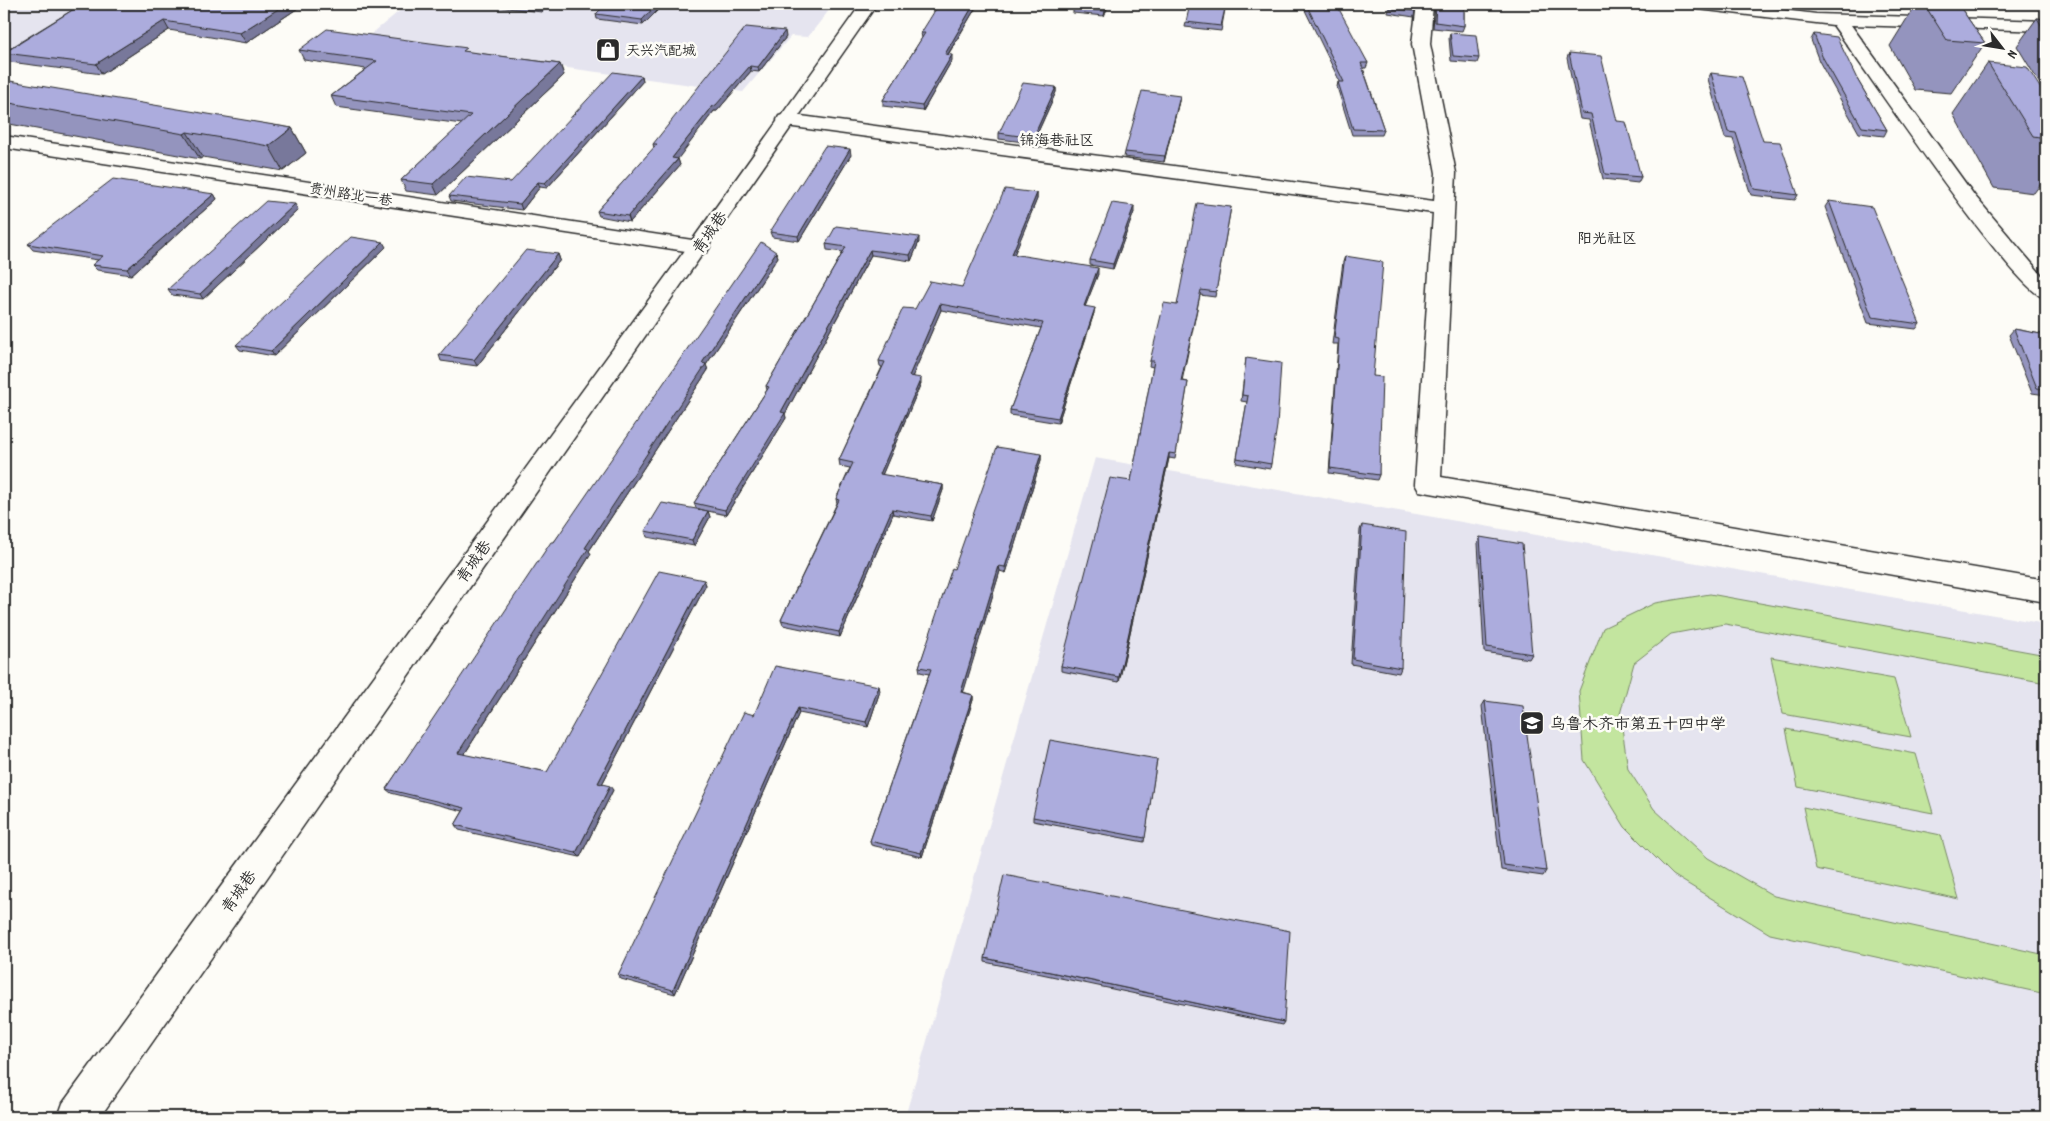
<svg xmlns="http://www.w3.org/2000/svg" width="2050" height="1121" font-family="Dekko,'LXGW WenKai TC',sans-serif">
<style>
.built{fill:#e5e4ef}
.green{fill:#c3e59f;stroke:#778865}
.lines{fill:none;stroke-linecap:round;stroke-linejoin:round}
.minor-casing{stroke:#2b2b2b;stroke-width:3}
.tertiary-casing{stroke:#2b2b2b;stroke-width:3}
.minor{fill:#fdfcf7;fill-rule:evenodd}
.tertiary{fill:#fdfcf7;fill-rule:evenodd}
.wall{fill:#9494be;stroke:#2b2b2b}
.shaded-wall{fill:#78789b;stroke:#2b2b2b}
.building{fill:#acacdd;stroke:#2b2b2b}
.labels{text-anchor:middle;stroke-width:5;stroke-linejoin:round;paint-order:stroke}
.far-poi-label{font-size:14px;fill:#2b2b2b;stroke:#fdfcf7;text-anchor:start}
.far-street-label{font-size:14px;fill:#2b2b2b;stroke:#fdfcf7}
.far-neighbourhood-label{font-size:15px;fill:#2b2b2b;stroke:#fdfcf7}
.street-label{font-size:16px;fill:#2b2b2b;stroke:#fdfcf7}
.poi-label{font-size:16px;fill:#2b2b2b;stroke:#fdfcf7;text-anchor:start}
</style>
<rect width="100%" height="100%" fill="#fdfcf7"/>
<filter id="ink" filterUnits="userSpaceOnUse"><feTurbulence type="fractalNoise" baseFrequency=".02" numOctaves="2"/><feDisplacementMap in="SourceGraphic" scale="10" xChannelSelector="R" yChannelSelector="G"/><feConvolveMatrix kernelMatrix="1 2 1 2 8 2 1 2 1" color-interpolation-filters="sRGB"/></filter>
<g filter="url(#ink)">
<!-- built -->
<path class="built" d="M4,4H92L4,56Z
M408,4H834L808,37L791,36L743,92L364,40Z
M1095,458L2046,624V1117H905Z"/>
<!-- green -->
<path class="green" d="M1710,594L2046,655V683L1725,624L1671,634L1634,663L1620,714L1628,769L1654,809L1708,858L1774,896L2046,955V994L1770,934L1673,875L1625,827L1584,760L1579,691L1603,628L1655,603Z
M1771,657L1894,679L1911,737L1783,714Z
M1786,729L1916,754L1933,813L1798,787Z
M1803,807L1941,835L1959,899L1816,869Z"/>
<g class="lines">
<defs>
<path id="minor" d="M1417,4H1433L1430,44L1456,173L1441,477L2046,580V602L1419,491L1415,484L1433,213L786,126L779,124L777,120L779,116L786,114L1434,201L1436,173L1412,44Z
M1690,4H1735L1816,14L2046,21V31L1851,25L1974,195L2046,280V299C2013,291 1863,66 1833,25L1698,9L1692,7Z
M4,136L699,241L707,242L710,247L707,252L699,253L4,148Z"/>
<path id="tertiary" d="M861,4H877L100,1117H58L63,1103L691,242Z"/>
</defs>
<!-- minor casing -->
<use href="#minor" class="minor-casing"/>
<!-- tertiary casing -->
<use href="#tertiary" class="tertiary-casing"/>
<!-- minor -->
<use href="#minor" class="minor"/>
<!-- tertiary -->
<use href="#tertiary" class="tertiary"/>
</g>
<!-- wall -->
<path class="wall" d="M82,4H304L246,43L169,30L102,74L10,62L4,54V52Z
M497,4H550L542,12L498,7Z
M606,4H664L643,25L597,19L596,14Z
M978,4L948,55L952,60L923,111L883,106V100L922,38L921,33Z
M1075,4H1109L1104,16L1073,13V8Z
M1226,4L1221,31L1185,27L1186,22Z
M1302,4H1330L1368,63L1366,68H1363L1384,130L1382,135H1352L1337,87L1338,82H1340Z
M1389,4H1416L1414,17L1388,13Z
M1435,4H1464V26L1462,31L1433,28Z
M1916,4H1958L1985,43L1951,93L1915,90L1890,46Z
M2037,18L2046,19V94L2017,46Z
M1450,33L1479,58L1477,63L1451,61L1449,38Z
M1814,34L1857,79L1887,130L1884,136L1859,133L1819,61L1811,40Z
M786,37L759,72L751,71L717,111H714L677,159H678L680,165L630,222L599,216L597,211L654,148L653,144Z
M299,50L468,52L560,64L564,75L438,195L406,191L401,180L462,124L336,107L331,96L366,69L304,60Z
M1569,53L1617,121L1641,177L1638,183L1603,179L1589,120L1580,119L1567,58Z
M1988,63L2046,97V177L2034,193L1994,188L1953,114Z
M1711,73L1763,141L1798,195L1795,200L1751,195L1733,139L1725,138L1708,79Z
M642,76L643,81L547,188L540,187L522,210L451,201L449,196L511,182Z
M4,85L292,128L306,153L283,171L203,157L200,159L4,123Z
M1056,87V92L1033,143L999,139V133Z
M1179,101L1164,162L1124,157L1125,152Z
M851,155L799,241L772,237L770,232Z
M1037,193V199L1014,254L1098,274L1085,306L1094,313L1058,423L1010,415V410L1041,328L941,310L912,377L921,383L882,475L943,485V490L932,521L893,514L840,637L783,625L781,620L837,503L836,499L850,468L840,466L839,460L882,367L880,366L879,361L915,309L962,287Z
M214,194L217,199L131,275L97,270L92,265L98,260L33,250L28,244Z
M1829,201L1920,324L1916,329L1868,323L1825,207Z
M1231,207L1215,297L1200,295L1182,381L1188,382L1175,459L1169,458L1119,682L1061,671V666L1131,481L1153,367L1149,366L1150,361L1177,305Z
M298,210L203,299L172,295L168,289Z
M1134,212L1113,269L1090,265V260Z
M919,242L911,261L871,255L785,414L786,418L726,515L708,511L710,517L694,546L647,537L645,531L707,511L696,508L694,503L767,390L766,386L843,252L827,250L826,244Z
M386,247L274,356L240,350L236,345Z
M776,252L778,257L706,365L708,370L589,551L591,554L464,755L547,772L704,580L706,585L602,784L613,790L580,857L459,830L455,825L463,811L391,793L386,789L554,542Z
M558,254L560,260L477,366L441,361L439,355Z
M1345,256L1373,376L1379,475L1377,480L1329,473L1338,344H1332L1343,262Z
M2014,329L2046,335V395L2032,393L2009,335Z
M1246,358L1271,464L1270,469L1236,463L1247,402L1241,401Z
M1041,454V460L1006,573L1000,571L963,692L973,695V700L922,857L871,845L870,841L929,674L920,672L919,667L954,569Z
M1362,525L1401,668L1399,673L1351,664L1360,530Z
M1480,537L1532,654L1529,659L1484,652L1478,543Z
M880,691L868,727L799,713L675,994L621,979L618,975L754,715Z
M1485,701L1546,871L1543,876L1501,870L1482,706Z
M1157,759L1144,842L1033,821V817Z
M985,958L1284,1022L1282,1025L985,962Z"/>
<!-- shaded-wall -->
<path class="shaded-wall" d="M286,4H304L246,43L240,33Z
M539,4H550L542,12Z
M657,4H664L643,25L642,20Z
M974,4H978L945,59V54Z
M1107,4H1109L1104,16L1105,11Z
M164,21L169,30L102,74L96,64Z
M785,31L786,37L759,72L758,67Z
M952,55V60L923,111L922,106Z
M560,64L564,75L438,195L433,184Z
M750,66L751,71L717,111H714L674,164L672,158L713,106Z
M642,76L643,81L547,188L545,183Z
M1056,87V92L1033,143V138Z
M1180,96L1179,101L1164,162L1165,156Z
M292,128L306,153L283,171L269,146Z
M187,132L203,157L200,159L184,134Z
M850,149L851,155L799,241L798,236Z
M678,159L680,165L630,222L628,216Z
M538,182L540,187L522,210L520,204Z
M1037,193V199L1012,260V254Z
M214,194L217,199L131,275L127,269Z
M295,204L298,210L203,299L200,294Z
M1134,206V212L1113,269V264Z
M919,237V242L911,261L910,255Z
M383,242L386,247L274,356L271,351Z
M870,250L871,255L785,414L786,418L726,515L725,510L781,412Z
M776,252L778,257L706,365L708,370L589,551L591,554L462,758L458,753L585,548L702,363Z
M558,254L560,260L477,366L474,360Z
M1098,268V274L1083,312L1084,306Z
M940,304L941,310L910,382L909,376Z
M1095,308L1094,313L1058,423V418Z
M921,378V383L880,480V474Z
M1169,453V458L1119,682V677Z
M1041,454V460L1006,573L1005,567Z
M943,485V490L932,521L931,516Z
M892,509L893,514L840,637L839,632Z
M708,511L710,517L694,546L692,540Z
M999,566L1000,571L962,697L961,692Z
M704,580L706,585L600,788L598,783Z
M879,686L880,691L868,727L866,722Z
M973,695V700L922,857L921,853Z
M798,708L799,713L675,994L673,990Z
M610,786L613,790L580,857L576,853Z"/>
<!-- building -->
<path class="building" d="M82,4H286L240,33L164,21L96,64L4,53Z
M606,4H657L642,20L596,14Z
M939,4H974L945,54L952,55L922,106L883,100L925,33H921Z
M1075,4H1107L1105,11L1073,8Z
M1190,4H1226L1221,26L1186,22Z
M1306,4H1330L1339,9L1368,63H1361L1384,130L1353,129L1338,82H1344Z
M1390,4H1416L1415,11L1389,8Z
M1436,4H1464V26L1435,22Z
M1924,4H1958L1985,43L1947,40Z
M2037,18L2046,19V33Z
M746,27L785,31L758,67L750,66L716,105L713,106L672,158L678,159L628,216L597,211L657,144H653Z
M327,29L467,48L463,51L560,64L433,184L401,180L471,115L331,96L377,61L299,50Z
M1450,33L1476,35L1479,58L1453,56Z
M1814,34L1837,37L1857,79L1887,130L1862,127L1822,56Z
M1569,53L1601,56L1617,121L1626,122L1641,177L1605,174L1591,114L1582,113Z
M1988,63L2027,67L2046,97V138L2033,136Z
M613,72L642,76L545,183L538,182L520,204L449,196L466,177L511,182Z
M1711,73L1742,77L1763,141L1780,142L1798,195L1754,189L1736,133L1728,132Z
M10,81L292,128L269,146L187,132L184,134L4,102V85Z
M1023,83L1056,87L1033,138L999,133Z
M1142,91L1180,96L1165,156L1125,152Z
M825,146L850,149L798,236L770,232Z
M113,179L214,194L127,269L92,265L103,256L28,244Z
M1005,189L1037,193L1012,254L1098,268L1084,306L1095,308L1058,418L1010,410L1043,323L940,304L909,376L921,378L880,474L943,485L931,516L892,509L839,632L781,620L839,500L836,499L853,463L839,460L885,362L879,361L903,308L915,309L930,281L962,287Z
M266,201L295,204L200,294L168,289Z
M1829,201L1872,207L1920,324L1872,317Z
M1112,203L1134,206L1113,264L1090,260Z
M1197,203L1231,207L1216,292L1201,290L1181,381L1188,382L1176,454L1169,453L1119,677L1061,666L1110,478L1131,481L1154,361H1150L1164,303L1177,305Z
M836,226L919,237L910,255L870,250L781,412L785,413L725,510L694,503L769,387L766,386L846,247L826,244Z
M351,237L383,242L271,351L236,345Z
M761,242L776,252L702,363L706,364L585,548L588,549L458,753L547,772L659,571L704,580L598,783L610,786L576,853L455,825L465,808L386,789L551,542H554Z
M526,250L558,254L474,360L439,355Z
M1345,256L1383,262L1373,376L1382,377L1379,475L1330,468L1339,339L1334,338Z
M2014,329L2046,335V389L2037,388Z
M1246,358L1281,363L1277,426L1271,464L1237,458L1248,396L1242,395Z
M997,447L1041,454L1005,567L999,566L961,692L973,695L921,853L870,841L931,669L919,667L952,568L954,569Z
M662,503L708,511L692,540L645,531Z
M1362,525L1406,532L1401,668L1353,659Z
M1480,537L1522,544L1532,654L1487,647Z
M775,666L879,686L866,722L798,708L673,990L618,975L744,712L754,715Z
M1485,701L1523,706L1546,871L1504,865Z
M1050,740L1157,759L1145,838L1033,817Z
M1004,875L1290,931L1284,1022L985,958Z"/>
</g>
<!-- icons -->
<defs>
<symbol id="shop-square" viewBox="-11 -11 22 22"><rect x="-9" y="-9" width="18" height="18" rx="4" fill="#2b2b2b" stroke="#fdfcf7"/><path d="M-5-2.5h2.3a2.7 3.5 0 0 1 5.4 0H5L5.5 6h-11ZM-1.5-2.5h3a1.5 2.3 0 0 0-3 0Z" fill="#fff"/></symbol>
<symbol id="school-square" viewBox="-11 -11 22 22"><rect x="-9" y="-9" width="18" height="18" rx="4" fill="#2b2b2b" stroke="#fdfcf7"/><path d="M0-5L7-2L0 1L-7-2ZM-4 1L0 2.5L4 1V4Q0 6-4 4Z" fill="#fff"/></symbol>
</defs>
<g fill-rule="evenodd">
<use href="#shop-square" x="594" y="36" width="28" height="28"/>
<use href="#school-square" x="1518" y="709" width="28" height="28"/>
</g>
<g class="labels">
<!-- far-poi labels -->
<g class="far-poi-label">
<text x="626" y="55">天兴汽配城</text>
</g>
<!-- far-street labels -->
<g class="far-street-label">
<text transform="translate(351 194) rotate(9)" y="5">贵州路北一巷</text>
</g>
<!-- far-neighbourhood labels -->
<g class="far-neighbourhood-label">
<text x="1057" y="145">锦海巷社区</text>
<text x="1607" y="243">阳光社区</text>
</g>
<!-- street labels -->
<g class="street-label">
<text transform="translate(709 232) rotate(-55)" y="6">青城巷</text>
<text transform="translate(473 561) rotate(-55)" y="6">青城巷</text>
<text transform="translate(238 891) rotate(-55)" y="6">青城巷</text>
</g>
<!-- poi labels -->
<g class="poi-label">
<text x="1550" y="729">乌鲁木齐市第五十四中学</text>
</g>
</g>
<!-- margin -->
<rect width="2050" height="1121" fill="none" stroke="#fdfcf7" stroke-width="20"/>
<rect x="10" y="10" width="2030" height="1101" fill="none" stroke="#2b2b2b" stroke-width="2" filter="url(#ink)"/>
<!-- north arrow -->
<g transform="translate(2002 48) rotate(121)" stroke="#fdfcf7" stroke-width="4" paint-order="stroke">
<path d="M0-4L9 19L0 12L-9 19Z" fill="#2b2b2b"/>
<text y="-8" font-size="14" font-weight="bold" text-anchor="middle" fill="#2b2b2b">N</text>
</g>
</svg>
